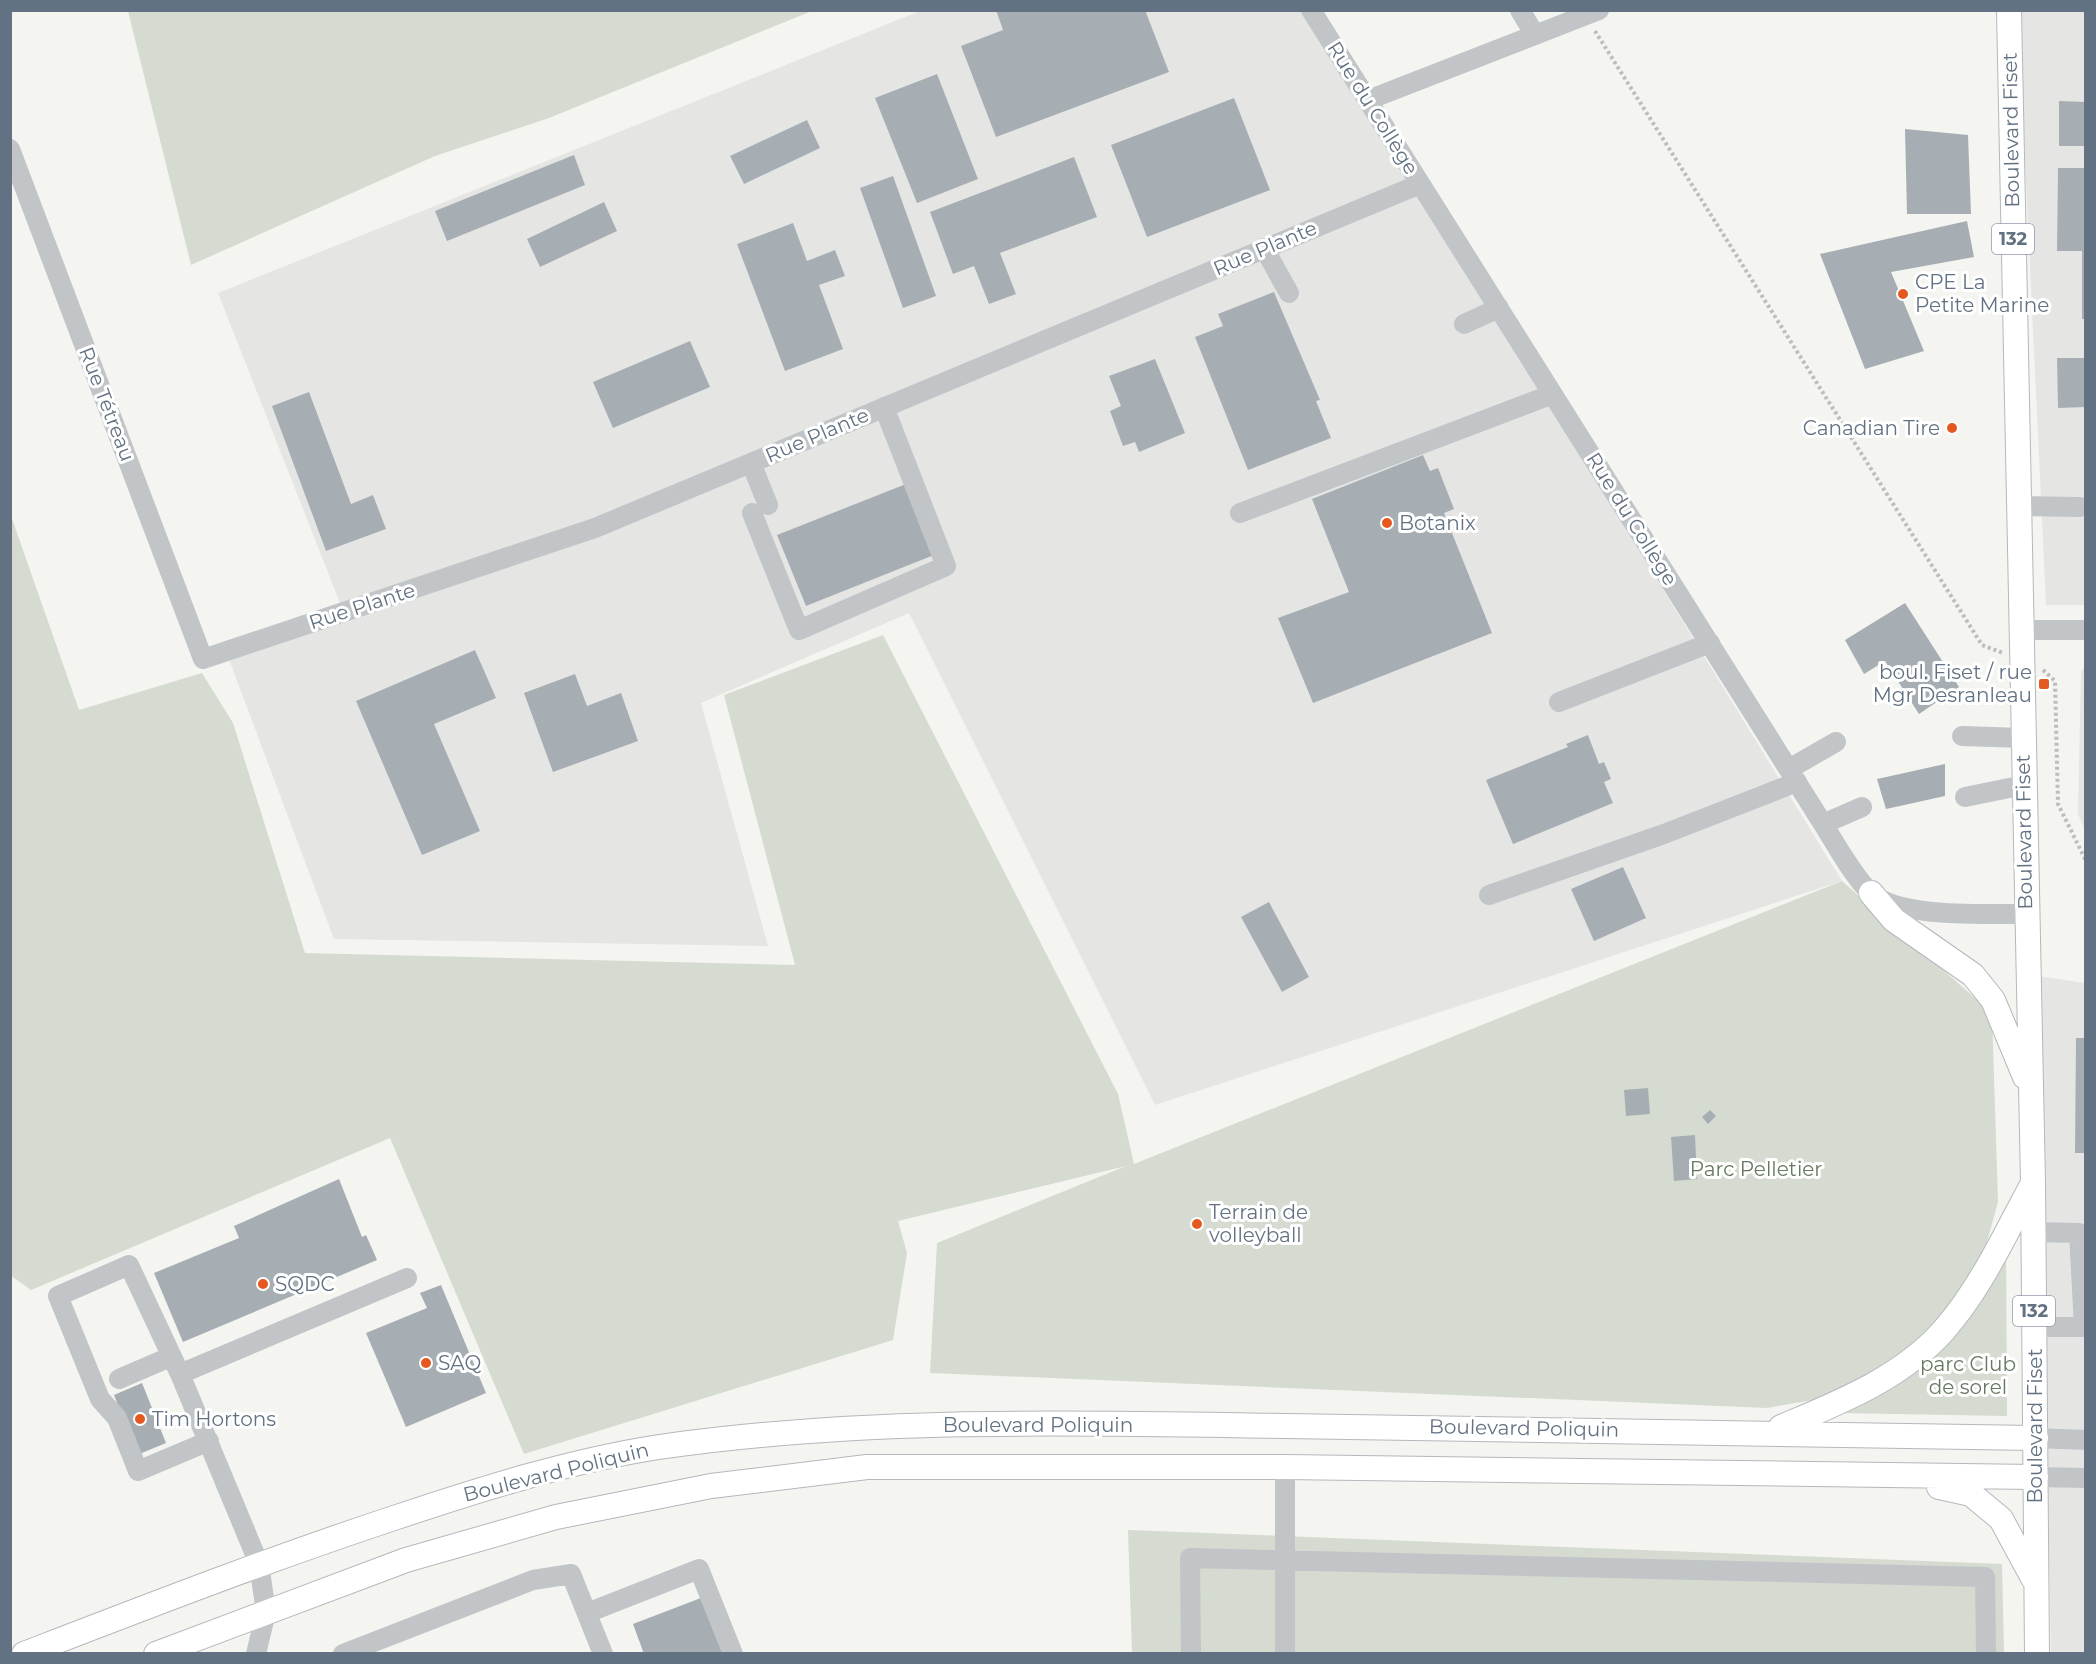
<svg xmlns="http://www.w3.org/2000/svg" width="2096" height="1664" font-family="Montserrat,sans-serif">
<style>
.built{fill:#e5e6e4}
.green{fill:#d5dbd1}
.building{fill:#a6aeb4}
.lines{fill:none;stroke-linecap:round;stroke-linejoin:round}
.major-casing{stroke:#b4b8bc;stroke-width:26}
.path{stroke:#bbbdbf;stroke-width:4;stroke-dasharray:3 3;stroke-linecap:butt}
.minor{stroke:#c1c5c8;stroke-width:20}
.major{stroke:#fff;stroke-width:24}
.poi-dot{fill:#e55820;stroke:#fff;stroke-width:2}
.labels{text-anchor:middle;stroke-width:6;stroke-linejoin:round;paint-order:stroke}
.shield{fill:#fff;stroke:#929ca8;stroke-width:1.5}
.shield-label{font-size:18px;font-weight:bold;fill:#637282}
.street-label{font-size:20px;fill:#637282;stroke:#fff}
.poi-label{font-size:20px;fill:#637282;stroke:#fff;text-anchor:start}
.park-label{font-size:20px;fill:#657962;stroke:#fff}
</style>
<rect width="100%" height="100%" fill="#f4f4f0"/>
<!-- built -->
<path class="built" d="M920,11H1308L1842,881L1155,1105L909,613L701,703L768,946L334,939L224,646L340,603L218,293Z
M2018,11H2085V605H2046Z
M2085,667V830L2078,814L2081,671Z
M2038,976L2085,983V1653H2051Z"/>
<!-- green -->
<path class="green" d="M128,11V10L812,11L549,118L435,156L191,265Z
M10,513L79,710L202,673L233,723L305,953L795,965L724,695L883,635L1118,1094L1134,1164L1842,881L1992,1013L1998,1202L1979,1271L1939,1329L1889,1367L1830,1397L1767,1408L930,1373L937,1243L1126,1166L898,1221L907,1253L893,1340L524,1454L390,1138L31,1290L10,1275Z
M2006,1245L2007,1416L1839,1413L1939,1348Z
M1128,1530L2002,1564L2004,1653H1132Z"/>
<!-- building -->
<path class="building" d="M996,10H1145L1169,72L996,137L961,46L1003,30Z
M937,74L978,179L917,203L875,98Z
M1234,98L1270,190L1147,237L1111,145Z
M2059,101L2086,102V146H2059Z
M807,120L820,148L744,184L730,156Z
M1905,129L1968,135L1971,214H1907Z
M574,155L585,185L447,241L435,211Z
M1074,157L1097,217L1000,253L1016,294L989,304L974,266L953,274L930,212Z
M2058,168H2086V319H2082V251H2057Z
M893,176L936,296L903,308L860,188Z
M604,202L617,231L540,267L527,239Z
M1967,221L1974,257L1891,272L1924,351L1865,369L1820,254Z
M793,223L807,261L835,250L845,276L819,285L843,349L785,371L737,244Z
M1274,292L1320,400L1316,401L1331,438L1248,470L1195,337L1223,326L1218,314Z
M690,341L710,387L613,428L593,382Z
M2057,358H2086V407L2058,408Z
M1155,359L1185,433L1139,452L1135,442L1123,446L1110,411L1121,406L1109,376Z
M309,392L351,504L373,495L386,529L326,551L272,406Z
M1423,455L1430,471L1438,468L1454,509L1444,513L1492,633L1313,703L1278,618L1349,592L1312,499Z
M906,484L934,555L806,606L777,535Z
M1905,603L1959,687L1919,714L1885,661L1864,674L1845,640Z
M475,650L496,698L434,724L480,831L422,855L356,701Z
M575,674L587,706L621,693L638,741L553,772L524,693Z
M1588,735L1599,764L1604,762L1611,779L1604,782L1613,803L1513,844L1486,780L1568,747L1566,744Z
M1945,764V796L1886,809L1877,779Z
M1623,867L1646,918L1594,941L1571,889Z
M1269,902L1309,977L1282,992L1241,917Z
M2076,1038H2086V1153H2075Z
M1648,1088L1650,1114L1626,1116L1624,1090Z
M1710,1110L1716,1116L1708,1124L1702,1117Z
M1695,1135L1697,1179L1674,1181L1671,1137Z
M339,1179L362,1237L366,1235L377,1260L183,1342L154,1273L239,1238L234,1226Z
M441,1285L486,1393L406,1427L366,1333L427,1308L420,1293Z
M142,1383L166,1443L137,1455L114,1395Z
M706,1596L729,1654H644L633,1624Z"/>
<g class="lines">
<defs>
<path id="major" d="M2009,10L2033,1183L2037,1654
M1871,893L1894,920L1973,975L1993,1000L2025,1077
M1781,1427C1838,1403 1902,1378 1944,1330C1981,1288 2005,1234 2032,1185
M1939,1487L1971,1494L2001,1519L2033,1578
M24,1654C146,1607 267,1560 391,1519C478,1490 568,1461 659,1447C866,1417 1077,1423 1285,1426C1535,1429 1785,1432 2036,1438
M156,1654L406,1560L556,1517L711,1486L867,1467H1285L2036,1477"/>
</defs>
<!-- major casing -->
<use href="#major" class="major-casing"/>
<!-- path -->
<path class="path" d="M1595,31L1982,645L2003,653
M2043,670L2055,681L2058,804L2086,861"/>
<!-- minor -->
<path class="minor" d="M1311,10L1823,824C1835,843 1855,879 1871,893C1902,919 1986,913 2025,914
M1520,10L1535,35
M1368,100L1599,10
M10,149L203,659L595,528L1420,184
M1264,248L1289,293
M1464,324L1499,308
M751,463L768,505
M2018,506L2080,507
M752,513L799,630L946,566L884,407
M1240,513L1553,394
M2023,630H2086
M1559,702L1710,643
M1962,736L2023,738
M1789,769L1836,742
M1965,797L2024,785
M1823,824L1862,807
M1489,895L1664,834L1797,782
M2033,1232L2079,1233L2084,1327
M2034,1327H2086
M180,1374L407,1278
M119,1379L170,1357
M2036,1438L2086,1440
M209,1441L138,1471L117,1418L100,1399L58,1296L129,1265L180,1374L259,1564L266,1612L256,1654
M1285,1467V1654
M2036,1477L2086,1478
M587,1613L699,1569L733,1654
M343,1654L533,1580L571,1574L603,1654
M1191,1654L1190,1558L1985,1577L1986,1654"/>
<!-- major -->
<use href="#major" class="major"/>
</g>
<!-- markers -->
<g class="poi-dot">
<circle cx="1903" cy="294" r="6"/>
<circle cx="1952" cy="428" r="6"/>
<circle cx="1387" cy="523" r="6"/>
<rect x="2038" y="678" width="12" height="12" rx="3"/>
<circle cx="1197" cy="1224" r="6"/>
<circle cx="263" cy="1284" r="6"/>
<circle cx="426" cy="1363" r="6"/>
<circle cx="140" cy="1419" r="6"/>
</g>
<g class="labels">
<!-- shield labels -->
<g class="shield">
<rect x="1992" y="224" width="42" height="30" rx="4.5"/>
<rect x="2013" y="1296" width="42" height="30" rx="4.5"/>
</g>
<g class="shield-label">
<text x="2013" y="245">132</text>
<text x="2034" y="1317">132</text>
</g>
<!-- street labels -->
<g class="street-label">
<text transform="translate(1373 108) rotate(58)" y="7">Rue du Collège</text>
<text transform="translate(2011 130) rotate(-91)" y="7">Boulevard Fiset</text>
<text transform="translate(1265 248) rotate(-23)" y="7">Rue Plante</text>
<text transform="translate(107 404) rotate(69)" y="7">Rue Tétreau</text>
<text transform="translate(817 435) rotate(-23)" y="7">Rue Plante</text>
<text transform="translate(1632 519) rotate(58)" y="7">Rue du Collège</text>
<text transform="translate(362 606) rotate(-18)" y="7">Rue Plante</text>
<text transform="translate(2024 832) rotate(-91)" y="7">Boulevard Fiset</text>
<text x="1038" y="1432">Boulevard Poliquin</text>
<text transform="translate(2035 1426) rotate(-90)" y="7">Boulevard Fiset</text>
<text transform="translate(1524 1428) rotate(1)" y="7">Boulevard Poliquin</text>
<text transform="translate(556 1472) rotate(-14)" y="7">Boulevard Poliquin</text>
</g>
<!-- poi labels -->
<g class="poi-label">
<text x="1915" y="289">CPE La<tspan x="1915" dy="23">Petite Marine</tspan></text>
<text x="1940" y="435" text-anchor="end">Canadian Tire</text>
<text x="1399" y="530">Botanix</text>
<text x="2032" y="679" text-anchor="end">boul. Fiset / rue<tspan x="2032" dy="23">Mgr Desranleau</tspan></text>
<text x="1209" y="1219">Terrain de<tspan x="1209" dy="23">volleyball</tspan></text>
<text x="275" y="1291">SQDC</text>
<text x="438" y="1370">SAQ</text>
<text x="152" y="1426">Tim Hortons</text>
</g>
<!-- park labels -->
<g class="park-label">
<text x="1756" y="1176">Parc Pelletier</text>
<text x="1968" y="1371">parc Club<tspan x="1968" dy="23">de sorel</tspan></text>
</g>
</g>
<!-- border -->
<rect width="2096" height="1664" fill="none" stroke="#637282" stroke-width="24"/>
</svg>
